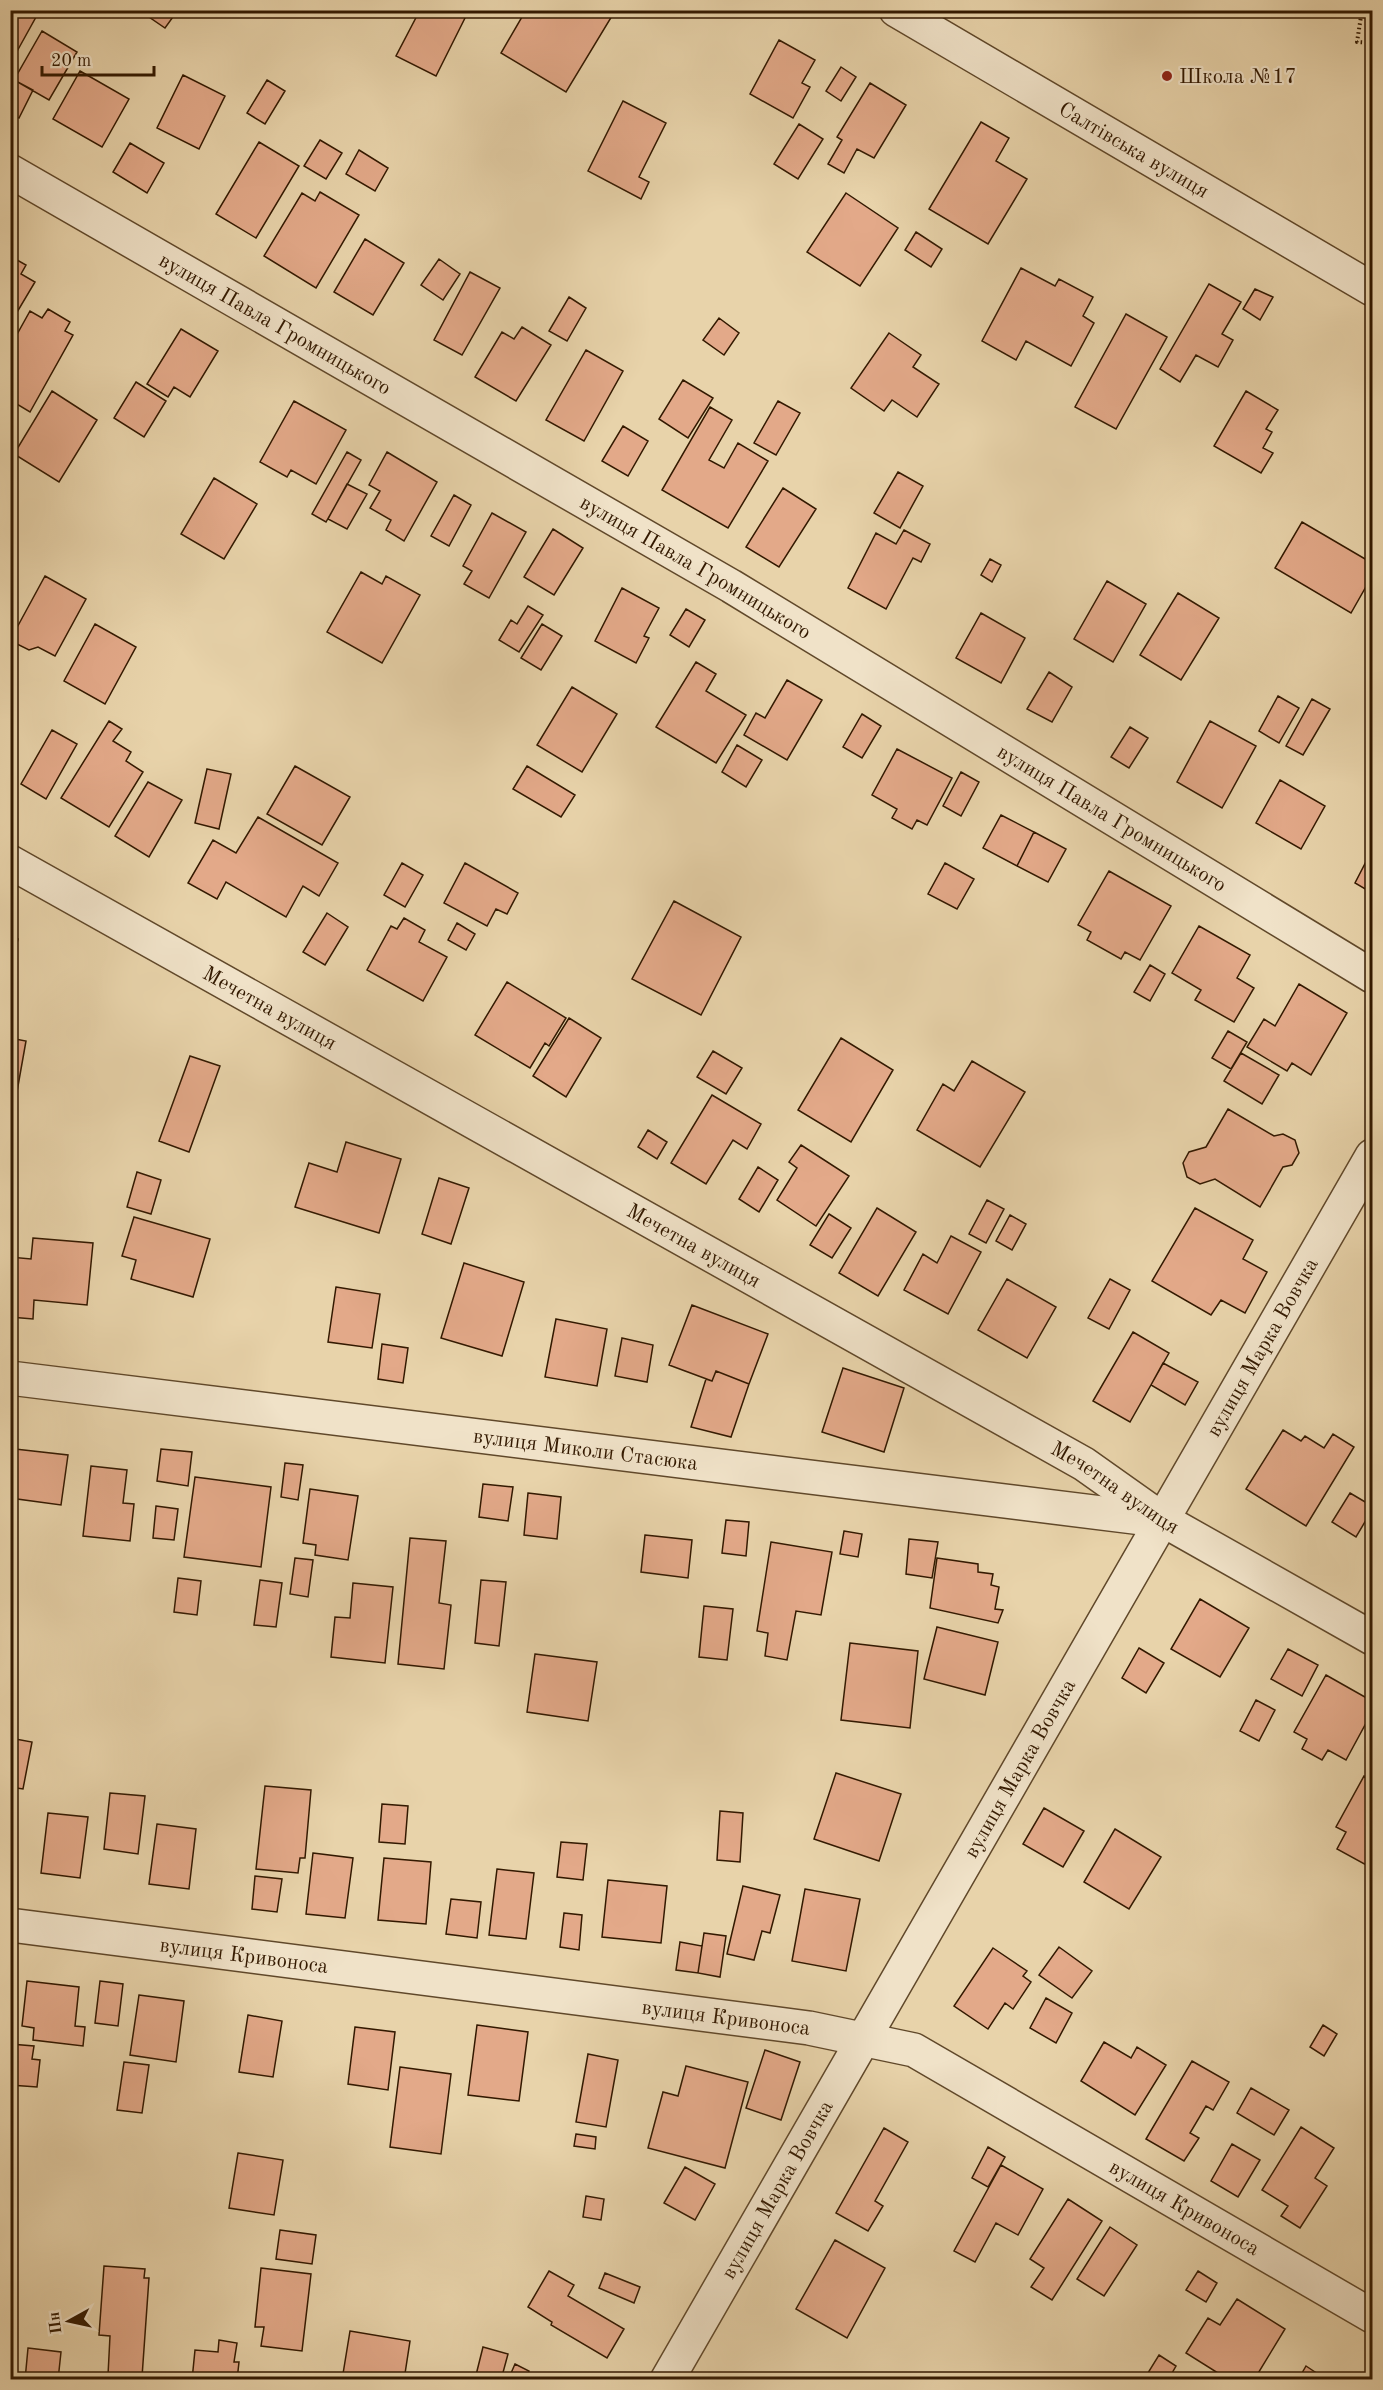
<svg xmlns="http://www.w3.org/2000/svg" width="1383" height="2390" font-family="'Old Standard TT',serif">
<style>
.building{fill:#e3a989;stroke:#331900;stroke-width:1.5}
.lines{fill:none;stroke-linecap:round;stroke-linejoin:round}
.minor-casing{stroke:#60482a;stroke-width:36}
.path{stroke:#331900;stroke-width:4;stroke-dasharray:1.5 3;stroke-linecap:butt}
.minor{stroke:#f0e2c8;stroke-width:33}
.poi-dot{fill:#8f2418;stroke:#f0e2c8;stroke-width:2}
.labels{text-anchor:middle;stroke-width:4.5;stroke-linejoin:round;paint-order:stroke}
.poi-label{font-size:21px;fill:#331900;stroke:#f0e2c8;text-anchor:start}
.street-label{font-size:21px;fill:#331900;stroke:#f0e2c8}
</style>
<rect width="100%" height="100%" fill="#e8d3aa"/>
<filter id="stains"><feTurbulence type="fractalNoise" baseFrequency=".00333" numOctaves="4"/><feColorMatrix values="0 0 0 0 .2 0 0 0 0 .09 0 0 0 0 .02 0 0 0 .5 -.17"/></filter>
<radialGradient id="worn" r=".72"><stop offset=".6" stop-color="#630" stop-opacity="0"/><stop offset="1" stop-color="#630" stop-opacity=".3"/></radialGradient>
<!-- building -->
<path class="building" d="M10,10H24L36,17L10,64Z
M153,10H178L165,28L149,17Z
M420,10H469L436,76L396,56Z
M526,10L615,11L566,92L501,53Z
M695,10H712L708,17Z
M42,31L77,52L49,100L14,80Z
M779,40L815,60L802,83L810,87L793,118L750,94Z
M841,67L856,77L841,101L826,91Z
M80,71L129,99L102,147L53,119Z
M183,75L225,96L199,149L157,128Z
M14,80L33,90L19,118L10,114V87Z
M267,80L285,91L265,124L247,113Z
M870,83L906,105L874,158L857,149L844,173L828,164L842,140L837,137Z
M623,101L666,123L639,177L649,182L641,199L588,171Z
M981,122L1009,138L996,161L1027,179L988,244L929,209Z
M799,124L823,139L798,179L774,164Z
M320,140L342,153L326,179L304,166Z
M259,142L299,166L256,238L216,214Z
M130,143L164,163L147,193L113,172Z
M359,150L388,168L375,191L346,174Z
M320,192L359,215L316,288L264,256L302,193L315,201Z
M846,193L898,228L860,286L807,252Z
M916,232L942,249L931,267L905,250Z
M365,239L404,263L373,315L334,292Z
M10,256L26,265L21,274L35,282L10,324Z
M439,259L460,274L443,300L421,285Z
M1021,268L1055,286L1059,279L1093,297L1083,316L1094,323L1071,366L1026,341L1016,360L982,341Z
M470,272L500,288L462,355L434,340Z
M1209,284L1241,302L1222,334L1233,340L1218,367L1196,355L1180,382L1160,369Z
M1255,289L1273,297L1260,320L1243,309Z
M569,297L586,308L567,341L549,331Z
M48,309L70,322L65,331L73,335L30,412L10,400L17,384L10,380V347L30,311L42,318Z
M1126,314L1167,337L1116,429L1075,407Z
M719,318L739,333L724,355L703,340Z
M522,327L551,345L516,401L475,377L502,332L514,339Z
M181,329L218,351L190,397L174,387L168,397L147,384Z
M889,333L921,355L913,367L939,384L917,417L892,400L884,411L851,388Z
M586,350L623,371L584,441L546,420Z
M683,380L713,398L688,438L659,419Z
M136,382L166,401L144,437L114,418Z
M52,391L97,420L59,482L14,454Z
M1246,391L1278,410L1266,429L1272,432L1263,448L1273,453L1261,473L1214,446Z
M294,401L346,430L316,484L291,470L287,477L260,462Z
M778,401L800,413L776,455L754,443Z
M710,407L732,420L709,460L724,468L738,443L768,461L728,528L662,490Z
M623,426L648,441L628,476L602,461Z
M347,452L361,460L326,522L312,514Z
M387,452L437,482L404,541L386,530L391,520L370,508L380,491L369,485Z
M898,472L923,486L900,528L874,513Z
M214,478L257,504L224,559L181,534Z
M347,484L367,494L347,529L328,519Z
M783,488L816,509L779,567L746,547Z
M454,495L471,505L449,546L431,536Z
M492,513L526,532L489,598L464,584L472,571L463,566Z
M1302,522L1372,563V576L1351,613L1275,568Z
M553,529L583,548L554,595L524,577Z
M904,530L930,544L921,562L913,558L886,609L848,588L876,533L896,544Z
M990,559L1001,565L992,582L981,575Z
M361,572L382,584L386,576L420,595L382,663L327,632Z
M45,576L86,599L55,656L38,647L29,650L17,644L14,633Z
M1107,581L1146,604L1113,662L1074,639Z
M622,588L659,608L644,636L649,638L636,663L595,641Z
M1178,593L1219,618L1181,680L1140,655Z
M528,606L543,615L519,652L499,640L511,620L517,624Z
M686,609L705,620L689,647L670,635Z
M981,613L1025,638L1001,683L956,658Z
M95,624L136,647L105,704L64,681Z
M542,624L562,636L541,670L521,658Z
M696,662L716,674L706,691L746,715L716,763L656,727Z
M1049,672L1072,687L1052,722L1027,709Z
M787,680L822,700L787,760L744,735L756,713L765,718Z
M572,687L617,714L582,772L537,745Z
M1278,696L1299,708L1279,743L1259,731Z
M1312,699L1330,709L1303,755L1286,746Z
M862,714L881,726L862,758L843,747Z
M109,721L122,729L113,741L131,752L126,761L143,772L109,827L61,798Z
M1210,721L1256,746L1222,808L1177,782Z
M1130,727L1148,738L1129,768L1111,757Z
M52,730L77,744L46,799L21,784Z
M737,745L762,760L746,787L722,772Z
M897,749L952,778L927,825L917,820L912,829L892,818L897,809L872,795Z
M295,766L350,797L322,845L267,814Z
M527,766L575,795L561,817L513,789Z
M207,769L231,774L219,829L195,823Z
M961,772L979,782L961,816L943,806Z
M1280,780L1325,806L1301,849L1256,823Z
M148,782L182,800L149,857L115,836Z
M1001,815L1034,832L1017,866L983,848Z
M258,817L338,863L319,896L303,886L286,917L226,882L217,899L188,883L213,840L236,853Z
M1034,832L1066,849L1048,882L1017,866Z
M1372,850V893L1355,883Z
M402,863L423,875L405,907L384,895Z
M465,863L518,893L507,914L496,909L487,926L444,903Z
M945,863L974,879L957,909L928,894Z
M1109,871L1171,906L1140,960L1125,952L1121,959L1087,940L1091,932L1078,925Z
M674,901L741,937L701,1015L632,979Z
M327,913L348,927L325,965L303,952Z
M404,918L425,930L419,942L447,957L423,1001L367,970L391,926L397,929Z
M457,923L475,934L466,950L448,940Z
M1199,926L1250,955L1237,978L1254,988L1234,1022L1195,1000L1201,990L1172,973Z
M10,937L18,939L10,971Z
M1150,965L1165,974L1150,1001L1134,992Z
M507,982L566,1018L549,1046L545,1043L530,1068L475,1035Z
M1299,984L1347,1013L1311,1075L1292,1063L1287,1071L1247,1047L1264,1019L1275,1026Z
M569,1018L601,1038L566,1097L533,1076Z
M1228,1031L1247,1042L1231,1069L1212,1058Z
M10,1038L26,1041L10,1131Z
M841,1038L893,1070L851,1142L798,1110Z
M713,1051L742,1068L726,1094L697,1077Z
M1241,1053L1279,1075L1262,1104L1224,1081Z
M190,1056L220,1066L189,1152L159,1141Z
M972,1061L1025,1092L980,1167L917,1130L943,1084L954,1091Z
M712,1095L761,1124L747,1149L733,1140L706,1184L671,1163Z
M1228,1109L1274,1136L1283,1134L1295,1140L1299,1153L1292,1165L1283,1167L1260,1207L1215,1179L1200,1184L1187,1177L1183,1163L1189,1152L1206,1147Z
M648,1130L667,1142L657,1159L638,1147Z
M346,1142L401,1159L379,1233L295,1207L309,1163L337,1172Z
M801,1145L849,1176L816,1226L777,1200L797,1168L789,1162Z
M758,1167L778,1180L759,1212L739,1199Z
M137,1172L161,1180L151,1214L127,1207Z
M439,1178L469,1188L451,1244L422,1234Z
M987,1200L1004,1209L986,1243L969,1234Z
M877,1208L916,1232L878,1296L839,1273Z
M1195,1208L1253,1240L1243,1259L1267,1272L1245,1313L1221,1300L1211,1315L1152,1281Z
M829,1214L851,1228L832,1258L810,1245Z
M1010,1215L1026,1224L1012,1250L996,1241Z
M134,1217L210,1239L193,1297L131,1279L136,1260L122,1256Z
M951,1236L981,1252L948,1314L904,1290L923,1254L937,1263Z
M33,1238L93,1243L87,1305L34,1300L33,1319L10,1317V1257L31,1259Z
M464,1263L524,1282L502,1356L441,1338Z
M1007,1279L1056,1307L1027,1358L978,1330Z
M1110,1279L1130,1290L1109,1329L1088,1318Z
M336,1287L380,1294L372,1348L328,1342Z
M692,1305L768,1334L749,1384L716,1371L712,1381L669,1365Z
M556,1319L607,1329L597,1386L545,1377Z
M1133,1332L1169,1353L1130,1422L1093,1401Z
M622,1338L653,1345L647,1382L615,1376Z
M382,1344L408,1348L403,1383L378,1379Z
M1163,1363L1198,1382L1185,1405L1151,1385Z
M843,1368L904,1388L884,1452L822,1432Z
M716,1371L749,1384L731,1437L691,1427L706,1379L712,1381Z
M1283,1430L1301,1441L1305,1436L1324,1448L1333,1434L1354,1447L1306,1526L1246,1489Z
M15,1449L68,1455L61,1505L10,1498Z
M161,1449L192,1452L188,1486L157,1481Z
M285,1463L303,1465L298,1500L281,1497Z
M91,1466L127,1470L123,1503L134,1504L130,1541L83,1536Z
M195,1477L271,1487L261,1567L184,1557Z
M483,1484L513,1487L508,1521L479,1517Z
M310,1489L358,1496L348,1560L315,1555L316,1545L303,1543Z
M528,1493L561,1497L557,1539L524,1535Z
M1350,1493L1372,1506V1510L1356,1537L1332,1522Z
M156,1506L178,1509L174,1540L153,1538Z
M726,1520L749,1522L746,1556L722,1553Z
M844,1531L862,1534L858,1557L840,1554Z
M645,1535L692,1540L688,1578L641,1572Z
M410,1538L446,1541L439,1603L451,1605L444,1669L398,1664Z
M909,1539L938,1542L932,1578L906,1574Z
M771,1542L832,1552L821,1615L796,1611L787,1660L765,1656L768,1633L757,1631Z
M295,1558L313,1560L308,1597L290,1594Z
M937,1558L978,1564V1572L993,1574L991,1585L999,1587L995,1609L1003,1610L998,1623L930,1608Z
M178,1578L201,1581L197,1615L174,1612Z
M260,1580L282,1583L276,1627L254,1625Z
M481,1580L506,1582L499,1646L475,1643Z
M353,1583L393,1587L385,1663L331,1657L335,1617L350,1618Z
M1200,1599L1249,1628L1220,1677L1171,1649Z
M704,1606L733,1609L727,1660L699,1657Z
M937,1627L998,1642L985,1695L924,1679Z
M850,1643L918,1651L910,1728L841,1720Z
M1139,1648L1164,1663L1146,1693L1122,1678Z
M1288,1649L1318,1665L1302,1696L1271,1679Z
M535,1654L597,1662L588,1721L527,1712Z
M1326,1675L1372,1701V1712L1346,1760L1328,1750L1322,1760L1302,1749L1307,1739L1294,1732Z
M1256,1700L1275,1710L1259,1741L1240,1731Z
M10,1738L32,1742L23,1789L10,1787Z
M836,1773L901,1794L879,1861L814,1839Z
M1364,1776L1372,1780V1857L1368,1866L1337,1849L1346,1832L1336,1827Z
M265,1786L311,1790L305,1858H300L298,1873L256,1869Z
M110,1793L145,1796L138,1854L104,1849Z
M382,1804L408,1806L405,1844L379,1842Z
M1044,1808L1084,1831L1063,1867L1023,1844Z
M720,1811L743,1813L740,1862L717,1860Z
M48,1813L88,1817L80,1878L41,1873Z
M157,1824L196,1829L189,1889L149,1884Z
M1115,1829L1161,1857L1129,1909L1084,1882Z
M561,1842L587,1844L583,1880L557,1877Z
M313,1853L353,1858L345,1918L306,1914Z
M384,1858L431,1862L426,1924L378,1920Z
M497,1869L534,1873L526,1939L489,1935Z
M255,1876L282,1879L277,1912L252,1909Z
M608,1880L667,1886L661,1943L602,1937Z
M743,1886L780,1895L770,1933L762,1931L754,1960L727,1954Z
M805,1889L860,1899L846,1971L792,1961Z
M451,1899L481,1902L477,1938L446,1934Z
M564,1913L582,1915L579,1950L560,1947Z
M704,1933L726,1936L720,1977L698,1973Z
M680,1942L702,1946L698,1973L676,1970Z
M1059,1947L1092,1971L1072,1998L1039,1975Z
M993,1948L1027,1971L1023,1976L1031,1982L1013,2009L1005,2003L988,2029L954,2006Z
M27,1981L79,1987L75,2026L85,2027L83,2046L33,2040L34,2028L22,2026Z
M100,1981L123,1984L118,2026L95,2023Z
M139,1995L184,2001L176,2062L130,2055Z
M1046,1998L1072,2013L1056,2043L1030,2028Z
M248,2015L282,2021L273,2077L239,2072Z
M477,2025L528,2032L519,2101L468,2095Z
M1323,2025L1337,2034L1324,2056L1310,2047Z
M355,2027L395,2032L388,2090L348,2084Z
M1104,2042L1131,2058L1137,2047L1166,2065L1135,2115L1081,2081Z
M10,2044L34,2046L32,2059L40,2060L37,2087L10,2085Z
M765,2050L800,2062L781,2120L746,2108Z
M588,2054L618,2060L606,2127L576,2122Z
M1192,2061L1229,2082L1213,2110L1206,2106L1190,2133L1199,2138L1184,2161L1146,2139Z
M124,2062L149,2065L142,2113L117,2110Z
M686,2066L748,2082L725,2168L648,2148L663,2092L678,2096Z
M400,2067L451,2074L441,2154L390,2147Z
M1251,2088L1289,2110L1274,2135L1237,2113Z
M1301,2127L1334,2148L1315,2178L1327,2186L1300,2228L1281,2216L1288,2206L1262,2190Z
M884,2128L908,2142L875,2201L883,2206L868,2231L836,2213Z
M576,2134L596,2137L595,2149L574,2146Z
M1232,2144L1260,2160L1238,2197L1211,2181Z
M988,2147L1005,2157L988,2187L972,2178Z
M238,2153L283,2160L274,2215L229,2208Z
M1001,2165L1043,2189L1018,2235L996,2223L975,2262L954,2251Z
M685,2167L715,2184L695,2220L664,2203Z
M586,2196L604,2199L601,2220L583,2217Z
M1068,2199L1102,2221L1052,2300L1031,2287L1044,2268L1030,2259Z
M1110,2227L1137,2245L1104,2296L1077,2279Z
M280,2230L316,2235L312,2264L276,2259Z
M835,2240L885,2268L847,2338L796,2309Z
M1372,2240V2256L1366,2252Z
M104,2266L145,2269L144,2278H149L142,2377L85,2380V2373L108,2375L110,2336L99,2335Z
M261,2268L311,2274L302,2351L261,2346L264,2327H255Z
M549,2271L574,2285L568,2296L624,2329L607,2358L551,2325L552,2322L528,2307Z
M1198,2271L1217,2283L1206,2302L1186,2290Z
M605,2273L640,2287L634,2303L599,2288Z
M1237,2299L1285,2329L1254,2380H1229L1186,2353L1208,2318L1220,2325Z
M350,2331L410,2341L404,2380H342Z
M10,2336L17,2337L11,2380H10Z
M219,2340L237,2343L234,2362H239L237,2380H192L195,2350L218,2352Z
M483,2347L508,2354L501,2380L476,2375Z
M28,2348L61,2352L58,2380H25Z
M1159,2355L1176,2366L1168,2380H1151L1146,2376Z
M515,2364L529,2371L525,2380H508Z
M1306,2366L1327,2380H1298Z"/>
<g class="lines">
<defs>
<g id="minor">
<path id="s1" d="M896,10L1372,289"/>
<path id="s2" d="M10,171L731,586L1372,976"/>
<path id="s3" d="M10,862L1084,1464L1163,1520L1372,1638"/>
<path id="s4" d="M10,1378L1158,1520"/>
<path id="s5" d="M10,1925L809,2028L914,2050L1372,2316"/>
<path id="s6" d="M667,2380L1372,1156"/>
</g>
</defs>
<!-- minor casing -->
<use href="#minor" class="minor-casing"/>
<!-- path -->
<path class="path" d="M1362,10L1357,42L1372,43"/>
<!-- minor -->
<use href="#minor" class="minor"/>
</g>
<!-- markers -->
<circle class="poi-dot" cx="1167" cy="76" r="6"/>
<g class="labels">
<!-- poi labels -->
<g class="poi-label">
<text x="1179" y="83">Школа №17</text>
</g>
<!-- street labels -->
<g class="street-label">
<text dy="7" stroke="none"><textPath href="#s1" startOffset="276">Салтівська вулиця</textPath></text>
<text dy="7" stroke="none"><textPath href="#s2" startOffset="306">вулиця Павла Громницького</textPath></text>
<text dy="7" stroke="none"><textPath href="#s2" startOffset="792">вулиця Павла Громницького</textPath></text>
<text dy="7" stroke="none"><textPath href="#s2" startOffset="1278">вулиця Павла Громницького</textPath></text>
<text dy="7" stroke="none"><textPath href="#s3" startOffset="298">Мечетна вулиця</textPath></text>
<text dy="7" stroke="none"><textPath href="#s3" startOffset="784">Мечетна вулиця</textPath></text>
<text dy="7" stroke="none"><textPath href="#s6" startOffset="1192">вулиця Марка Вовчка</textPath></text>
<text dy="7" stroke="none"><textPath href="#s4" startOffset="580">вулиця Миколи Стасюка</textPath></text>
<text dy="7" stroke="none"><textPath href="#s3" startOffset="1270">Мечетна вулиця</textPath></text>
<text dy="7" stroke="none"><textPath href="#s6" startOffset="706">вулиця Марка Вовчка</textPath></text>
<text dy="7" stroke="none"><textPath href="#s5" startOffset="236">вулиця Кривоноса</textPath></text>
<text dy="7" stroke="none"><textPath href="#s5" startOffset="722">вулиця Кривоноса</textPath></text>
<text dy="7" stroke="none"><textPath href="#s6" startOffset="220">вулиця Марка Вовчка</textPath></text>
<text dy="7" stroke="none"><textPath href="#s5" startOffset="1226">вулиця Кривоноса</textPath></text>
</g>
</g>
<!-- margin -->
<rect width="1383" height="2390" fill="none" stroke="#e8d3aa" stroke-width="36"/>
<rect x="12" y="12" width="1359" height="2366" fill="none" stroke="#331900" stroke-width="3"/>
<rect x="18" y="18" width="1347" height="2354" fill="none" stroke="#331900" stroke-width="1.5"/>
<!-- north arrow -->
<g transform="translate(69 2321) rotate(262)" stroke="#f0e2c8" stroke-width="4.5" paint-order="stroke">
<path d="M0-4.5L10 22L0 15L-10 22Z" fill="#331900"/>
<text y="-9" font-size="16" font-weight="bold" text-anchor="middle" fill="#331900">Пн</text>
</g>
<!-- scale -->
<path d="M42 66v9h112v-9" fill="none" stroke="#331900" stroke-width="3"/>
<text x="51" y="66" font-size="18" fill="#331900" stroke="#f0e2c8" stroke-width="4.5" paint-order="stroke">20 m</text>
<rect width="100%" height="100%" filter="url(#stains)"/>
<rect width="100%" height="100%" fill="url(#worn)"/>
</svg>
